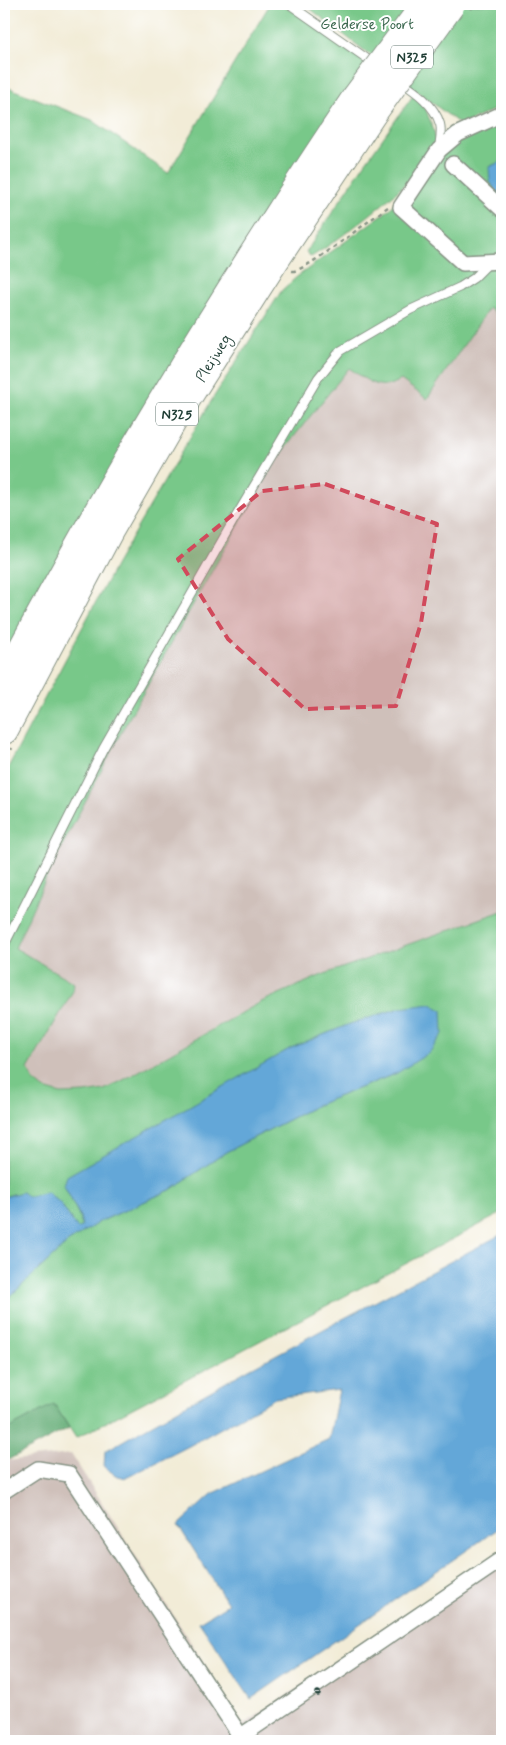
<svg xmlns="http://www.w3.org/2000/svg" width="506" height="1745" font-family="Mynerve,sans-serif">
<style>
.industrial{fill:#cfc0ba}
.green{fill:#78c889;stroke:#4c825e}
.forest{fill:#62ac75;stroke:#407454}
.water{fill:#64a7d8;stroke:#427286}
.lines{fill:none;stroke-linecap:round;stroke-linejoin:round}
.lane-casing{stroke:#889486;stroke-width:10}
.street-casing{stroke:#889486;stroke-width:18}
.highway-casing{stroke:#889486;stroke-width:30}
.path{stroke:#889486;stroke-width:2.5;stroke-dasharray:4 4;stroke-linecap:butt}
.lane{stroke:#fff;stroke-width:8}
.street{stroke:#fff;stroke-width:15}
.highway{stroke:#fff;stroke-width:28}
.rail-casing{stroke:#1f3d34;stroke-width:5.5}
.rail{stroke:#fff;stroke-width:4;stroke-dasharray:11;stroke-linecap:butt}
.highway-bridge-casing{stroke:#889486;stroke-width:30;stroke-linecap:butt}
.path-bridge{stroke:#889486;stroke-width:2.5;stroke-dasharray:4 4;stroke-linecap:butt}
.highway-bridge{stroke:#fff;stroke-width:28}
.marked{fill:#d1495b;fill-opacity:0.2;stroke:#d1495b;stroke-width:4;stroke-dasharray:10 6;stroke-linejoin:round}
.labels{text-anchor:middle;stroke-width:4;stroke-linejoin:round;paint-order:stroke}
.shield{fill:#fff;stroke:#627771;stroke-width:1}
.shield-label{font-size:14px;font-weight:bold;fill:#1f3d34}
.park-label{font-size:15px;fill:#3a674e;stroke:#fff}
.street-label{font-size:15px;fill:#1f3d34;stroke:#fff}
</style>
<rect width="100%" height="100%" fill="#fff"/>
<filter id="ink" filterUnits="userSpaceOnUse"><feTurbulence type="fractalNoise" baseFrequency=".02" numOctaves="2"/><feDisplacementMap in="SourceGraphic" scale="10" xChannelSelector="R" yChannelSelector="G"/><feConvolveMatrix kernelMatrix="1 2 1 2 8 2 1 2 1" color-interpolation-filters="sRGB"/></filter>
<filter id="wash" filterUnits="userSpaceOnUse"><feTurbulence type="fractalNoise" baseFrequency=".0096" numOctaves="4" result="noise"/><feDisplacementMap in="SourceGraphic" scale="20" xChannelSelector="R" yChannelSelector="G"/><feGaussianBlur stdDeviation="1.12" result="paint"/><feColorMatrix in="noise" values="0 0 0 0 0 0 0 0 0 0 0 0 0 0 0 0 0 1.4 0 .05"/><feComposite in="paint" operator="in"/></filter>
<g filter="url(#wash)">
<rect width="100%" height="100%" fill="#f2ecd7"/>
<!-- industrial -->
<path class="industrial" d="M489,308L502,320V911L453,929L221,1024L127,1078L104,1090L85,1093L61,1094L44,1089L33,1080L28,1069L72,992L74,983L15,948L49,871L124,727L191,608L276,459L349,367L369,381L394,384L401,380L427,399Z
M71,1454L243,1725L502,1551V1741H4V1461Z"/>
<!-- green -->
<path class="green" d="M270,4H281L299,14L366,63L4,663V86L92,120L168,173Z
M304,4H502V106L461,125Z
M416,96C424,101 426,110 429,118C433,127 436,135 435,144C430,173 338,241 311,257L306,252L363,166L412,97Z
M502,119V161L489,167L500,198L502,196V320L489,308L427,399L401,380C379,393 367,380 349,368L276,459L191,608L124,727L49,871L15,948L74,983L73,991L28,1069L33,1080L44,1089L61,1094L85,1093L104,1090L127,1078L261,1002L322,975L502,911V1213L76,1438L54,1404L4,1431V1302L67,1243L99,1222L170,1190L226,1152L317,1105L397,1073L400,1008L350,1024L291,1048L64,1185L80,1217L82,1227L78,1229L59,1202L34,1195L28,1197L13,1194L4,1197V775L116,564L213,398L282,290L298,276L387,211L419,181L442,149L471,137Z"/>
<!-- forest -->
<path class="forest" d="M54,1404L69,1428L4,1462V1431Z"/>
<!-- water -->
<path class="water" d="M502,161V196L500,199L490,182L489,167Z
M431,1004L442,1010L443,1034L429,1053L397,1073L317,1105L226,1152L170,1190L99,1222L67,1243L4,1302V1197L22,1192L28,1197L47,1192L59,1202L78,1229L82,1226L80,1217L64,1185L67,1176L291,1048L350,1024L400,1008Z
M502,1234V1526L251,1699L199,1622L228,1604L178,1525L212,1494L329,1439L339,1390L275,1398L189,1446L126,1478L117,1476L104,1467L105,1451L249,1369Z"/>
</g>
<g filter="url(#ink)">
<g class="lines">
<defs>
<path id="lane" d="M289,4L376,65
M400,81C416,92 434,104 440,124C442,131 440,140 439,148
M4,946L103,749L232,523L318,378L340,351L410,310L460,287L474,278L489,263"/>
<path id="street" d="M502,114L458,134L439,150L401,207L463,263L502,261
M453,164L502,209
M4,1491L38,1469L69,1474L241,1737
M234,1741L502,1559"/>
<path id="highway" d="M4,684C22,648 42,613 61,578C151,413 251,254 355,99
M4,730L109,531L173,420L273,263L374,111"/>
</defs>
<!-- lane casing -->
<use href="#lane" class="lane-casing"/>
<!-- street casing -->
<use href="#street" class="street-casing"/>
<!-- highway casing -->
<use href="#highway" class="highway-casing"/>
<!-- path -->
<path class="path" d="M292,271C304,273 373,217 388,207
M4,764L12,748"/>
<!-- lane -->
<use href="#lane" class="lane"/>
<!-- street -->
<use href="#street" class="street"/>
<!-- highway -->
<use href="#highway" class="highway"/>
<defs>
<path id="rail" d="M318,1694V1693"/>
</defs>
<!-- rail casing -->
<use href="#rail" class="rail-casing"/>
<!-- rail -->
<use href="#rail" class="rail"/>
<defs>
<path id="highway-bridge" d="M355,99L426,4
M374,111L451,4"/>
</defs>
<!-- highway-bridge casing -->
<use href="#highway-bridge" class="highway-bridge-casing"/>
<!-- path-bridge -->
<path class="path-bridge" d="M471,9L475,4"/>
<!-- highway-bridge -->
<use href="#highway-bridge" class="highway-bridge"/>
</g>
</g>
<!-- marked area -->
<path class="marked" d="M325,484L437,524L421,623L396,706L305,709L228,639L178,559L262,491Z"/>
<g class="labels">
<!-- shield labels -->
<g class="shield">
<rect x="391" y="45.5" width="42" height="23" rx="4"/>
<rect x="156" y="402.5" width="42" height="23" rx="4"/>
</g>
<g class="shield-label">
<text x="412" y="62">N325</text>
<text x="177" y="419">N325</text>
</g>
<!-- park labels -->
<g class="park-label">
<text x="367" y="29">Gelderse Poort</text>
</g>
<!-- street labels -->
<g class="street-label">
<text transform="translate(213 358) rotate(-58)" y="5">Pleijweg</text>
</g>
</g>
<!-- margin -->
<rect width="506" height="1745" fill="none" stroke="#fff" stroke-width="20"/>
</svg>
